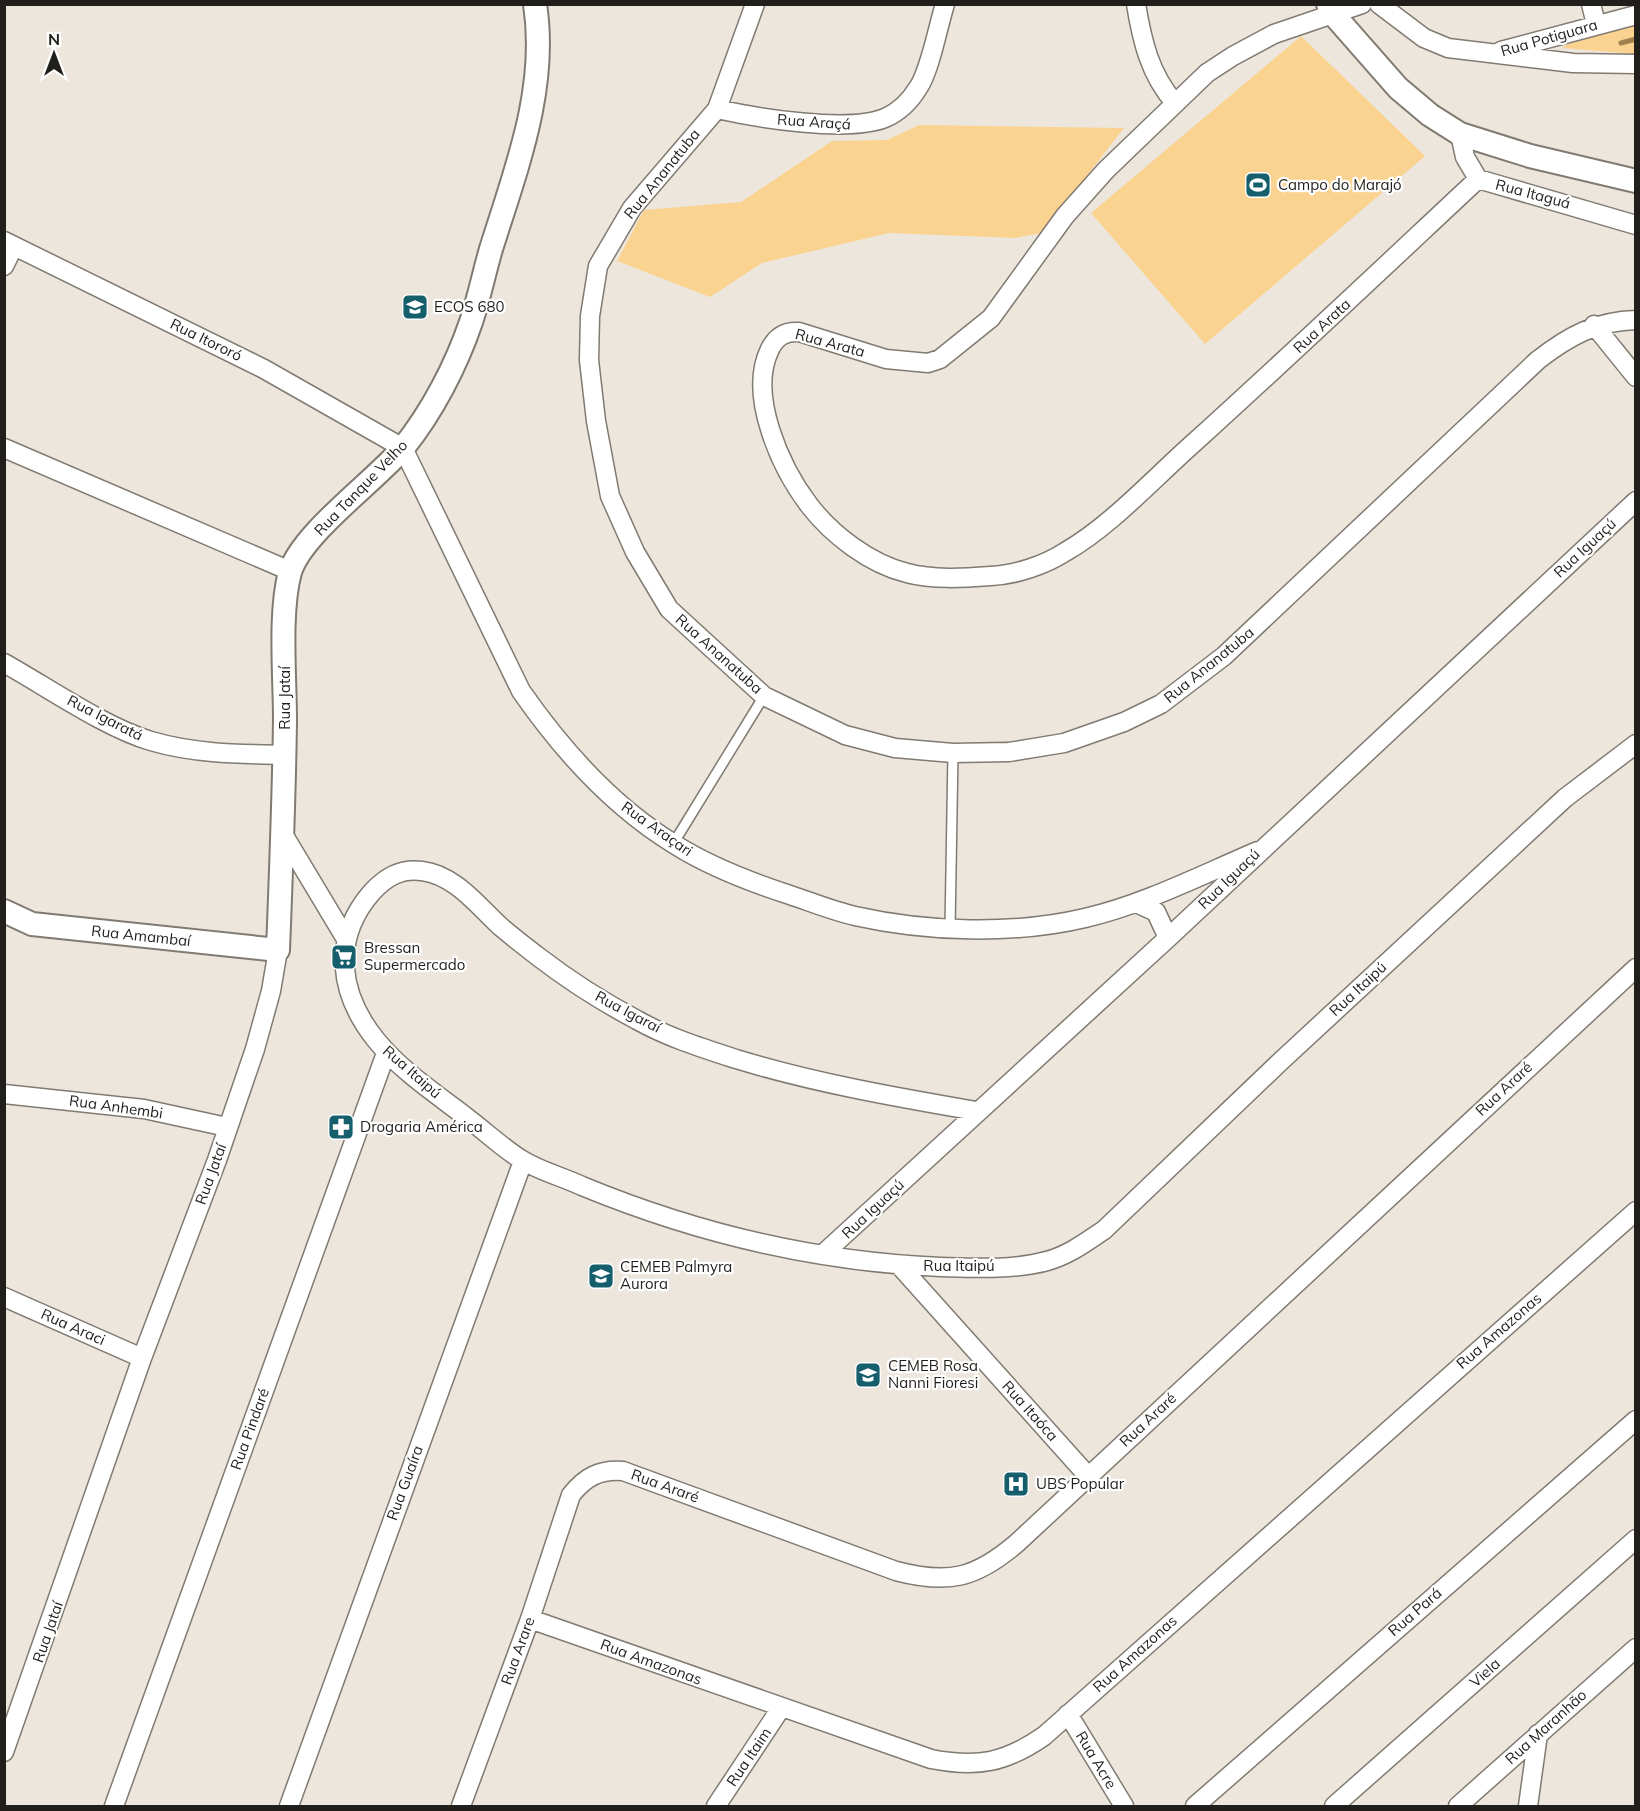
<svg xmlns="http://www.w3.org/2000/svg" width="1640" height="1811" font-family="Mulish,sans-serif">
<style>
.green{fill:#fbd390}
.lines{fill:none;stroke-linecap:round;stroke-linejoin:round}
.stream{stroke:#a08250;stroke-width:5}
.service-casing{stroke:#807a71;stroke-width:12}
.minor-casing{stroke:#807a71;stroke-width:21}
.tertiary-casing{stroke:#807a71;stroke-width:26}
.service{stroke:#fff;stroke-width:9}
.minor{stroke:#fff;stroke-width:18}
.tertiary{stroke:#fff;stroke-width:22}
.labels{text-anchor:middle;stroke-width:4.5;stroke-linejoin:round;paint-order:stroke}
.street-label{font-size:15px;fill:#211f1b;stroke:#fff}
.poi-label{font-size:15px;fill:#211f1b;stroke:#fff;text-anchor:start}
</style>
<rect width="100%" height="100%" fill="#ece6dc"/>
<!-- green -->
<path class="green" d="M1635,24V54L1562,48L1573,40Z
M1301,36L1425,156L1205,344L1091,213Z
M919,125L1124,128L1042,233L1015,238L889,233L762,263L710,297L617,261L644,210L741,202L832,141L887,140Z"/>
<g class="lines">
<!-- stream -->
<path class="stream" d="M1621,43L1636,39"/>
<defs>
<path id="service" d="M673,844L764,696
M950,929L953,753"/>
<path id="minor" d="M755,4L717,109L632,208L598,266L590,316L589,360L596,421L610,496L635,552L669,609L764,696L845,735L895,748L953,753L1009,752L1064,743L1124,722L1161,704L1224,656L1538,360C1569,336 1596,321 1636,320
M1136,4C1142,41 1150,75 1175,103
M1362,4L1274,34L1233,56L1207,73L1106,170L1065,216L991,318L940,359L928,363L886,359L799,332C785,331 776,337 770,349C747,395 781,468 809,505C832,535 870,564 907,573C933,580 964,578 991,576C1015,575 1045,565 1065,552C1111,526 1157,475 1197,440C1292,354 1385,266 1478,179
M1379,4L1424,38L1448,48L1573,63L1636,64
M1591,4L1596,24
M1501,51L1636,15
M717,109C757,118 848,133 885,118C899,112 910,101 918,88C930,71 938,26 945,4
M1460,134L1465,157L1478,179L1636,225
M4,241L264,369L403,448L521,691C562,750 612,806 674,844C710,867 750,882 790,895C811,902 833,911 855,916C926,932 1013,935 1085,918C1145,904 1201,875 1258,851
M4,266L14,246
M1594,325L1636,377
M4,448L290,571
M4,663C47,687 106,728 151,741C195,754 240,754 285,755
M283,834L346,939
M1136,903L1156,912L1168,938
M4,1094L144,1109L227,1127
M976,1111C895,1097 815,1083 736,1059C702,1048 667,1037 637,1020C603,1002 570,981 540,958C527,948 514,938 501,927C478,906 455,875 422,871C401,868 386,877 372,892C331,939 339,994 376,1040C402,1072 438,1095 470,1120C487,1133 504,1149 522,1160C540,1171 563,1177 582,1186C696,1233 817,1262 941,1267C975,1268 1014,1270 1047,1261C1069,1255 1086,1242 1104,1230L1281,1061L1565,798L1636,744
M822,1255L1168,938L1636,501
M899,1265L1088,1476
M4,1297L142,1358
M530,1619L931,1759C977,1768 1005,1763 1044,1736L1636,1211
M1068,1714L1124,1806
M4,1752L142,1358L217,1160L255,1049L271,991L278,950
M114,1806L386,1053
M289,1806L523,1161
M461,1806L530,1619L571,1495C585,1477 600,1469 623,1471L896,1571C949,1585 976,1578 1017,1543L1636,968
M716,1806L781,1708
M1195,1806L1636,1420
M1334,1806L1636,1539
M1458,1806L1636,1648
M1528,1806L1538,1734"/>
<path id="tertiary" d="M1328,4L1333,14L1398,88L1430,115L1460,134L1530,156L1636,181
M4,911L32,924L278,950C281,874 284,797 285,720C285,677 279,613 290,572C302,533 375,481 403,448C432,412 456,366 471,322C479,298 484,273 491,249C516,169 548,89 535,4"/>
</defs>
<!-- service casing -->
<use href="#service" class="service-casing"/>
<!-- minor casing -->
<use href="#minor" class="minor-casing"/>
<!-- tertiary casing -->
<use href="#tertiary" class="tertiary-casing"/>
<!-- service -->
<use href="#service" class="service"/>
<!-- minor -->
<use href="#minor" class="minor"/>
<!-- tertiary -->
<use href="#tertiary" class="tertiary"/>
</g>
<!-- icons -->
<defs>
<symbol id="stadium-square" viewBox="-11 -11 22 22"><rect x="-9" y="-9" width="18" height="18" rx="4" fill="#155f6d" stroke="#fff"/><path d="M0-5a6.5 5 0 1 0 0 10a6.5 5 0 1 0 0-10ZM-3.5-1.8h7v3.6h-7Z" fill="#fff"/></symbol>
<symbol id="school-square" viewBox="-11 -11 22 22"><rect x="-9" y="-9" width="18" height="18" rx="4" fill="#155f6d" stroke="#fff"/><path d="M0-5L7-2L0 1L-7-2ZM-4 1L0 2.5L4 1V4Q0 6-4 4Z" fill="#fff"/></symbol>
<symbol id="supermarket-square" viewBox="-11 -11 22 22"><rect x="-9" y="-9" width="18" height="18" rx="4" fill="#155f6d" stroke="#fff"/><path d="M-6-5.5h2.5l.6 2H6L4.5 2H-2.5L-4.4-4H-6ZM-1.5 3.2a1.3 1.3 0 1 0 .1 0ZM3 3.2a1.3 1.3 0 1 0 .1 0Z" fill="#fff"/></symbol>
<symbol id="pharmacy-square" viewBox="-11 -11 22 22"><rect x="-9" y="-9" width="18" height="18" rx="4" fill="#155f6d" stroke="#fff"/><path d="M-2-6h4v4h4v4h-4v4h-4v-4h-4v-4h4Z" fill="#fff"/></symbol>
<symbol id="hospital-square" viewBox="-11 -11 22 22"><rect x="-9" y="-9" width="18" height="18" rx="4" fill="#155f6d" stroke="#fff"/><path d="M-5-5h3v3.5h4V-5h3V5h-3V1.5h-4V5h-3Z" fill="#fff"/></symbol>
</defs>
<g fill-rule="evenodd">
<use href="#stadium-square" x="1243" y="170" width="30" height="30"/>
<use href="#school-square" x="400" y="292" width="30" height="30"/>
<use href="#supermarket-square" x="329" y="942" width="30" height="30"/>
<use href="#pharmacy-square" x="326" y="1112" width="30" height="30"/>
<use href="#school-square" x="586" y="1261" width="30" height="30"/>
<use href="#school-square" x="853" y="1360" width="30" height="30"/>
<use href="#hospital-square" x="1001" y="1469" width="30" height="30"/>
</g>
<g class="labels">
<!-- street labels -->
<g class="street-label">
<text transform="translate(1549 38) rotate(-16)" y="5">Rua Potiguara</text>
<text transform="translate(814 122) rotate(4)" y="5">Rua Araçá</text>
<text transform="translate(662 174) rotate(-51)" y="5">Rua Ananatuba</text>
<text transform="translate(1533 194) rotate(15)" y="5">Rua Itaguá</text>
<text transform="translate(1322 326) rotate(-43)" y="5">Rua Arata</text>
<text transform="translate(206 340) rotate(26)" y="5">Rua Itororó</text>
<text transform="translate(830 343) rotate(15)" y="5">Rua Arata</text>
<text transform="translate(361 488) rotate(-46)" y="5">Rua Tanque Velho</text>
<text transform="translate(1585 548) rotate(-43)" y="5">Rua Iguaçú</text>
<text transform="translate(719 654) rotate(42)" y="5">Rua Ananatuba</text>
<text transform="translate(1209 665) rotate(-39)" y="5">Rua Ananatuba</text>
<text transform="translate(285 698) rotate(-90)" y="5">Rua Jataí</text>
<text transform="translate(105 718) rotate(27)" y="5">Rua Igaratá</text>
<text transform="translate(657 829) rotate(35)" y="5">Rua Araçari</text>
<text transform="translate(1229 879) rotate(-44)" y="5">Rua Iguaçú</text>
<text transform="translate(141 936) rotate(6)" y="5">Rua Amambaí</text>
<text transform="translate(1358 989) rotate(-43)" y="5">Rua Itaipú</text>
<text transform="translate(628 1012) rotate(28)" y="5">Rua Igaraí</text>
<text transform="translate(412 1072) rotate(41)" y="5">Rua Itaipú</text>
<text transform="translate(1504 1089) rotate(-43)" y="5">Rua Araré</text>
<text transform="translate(116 1107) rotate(8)" y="5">Rua Anhembi</text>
<text transform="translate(211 1174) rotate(-70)" y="5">Rua Jataí</text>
<text transform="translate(873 1209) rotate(-43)" y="5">Rua Iguaçú</text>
<text x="959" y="1271">Rua Itaipú</text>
<text transform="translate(73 1327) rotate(24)" y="5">Rua Araci</text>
<text transform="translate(1499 1331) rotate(-41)" y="5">Rua Amazonas</text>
<text transform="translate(1030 1411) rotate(48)" y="5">Rua Itaóca</text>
<text transform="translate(1148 1420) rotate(-43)" y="5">Rua Araré</text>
<text transform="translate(250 1429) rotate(-70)" y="5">Rua Pindaré</text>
<text transform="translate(405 1483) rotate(-70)" y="5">Rua Guaíra</text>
<text transform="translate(665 1486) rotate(20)" y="5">Rua Araré</text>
<text transform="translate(1415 1612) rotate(-41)" y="5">Rua Pará</text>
<text transform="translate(48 1632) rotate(-71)" y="5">Rua Jataí</text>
<text transform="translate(518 1651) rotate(-70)" y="5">Rua Arare</text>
<text transform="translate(1135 1654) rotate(-42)" y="5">Rua Amazonas</text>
<text transform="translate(651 1662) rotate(20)" y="5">Rua Amazonas</text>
<text transform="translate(1485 1673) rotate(-42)" y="5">Viela</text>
<text transform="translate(1546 1727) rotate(-42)" y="5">Rua Maranhão</text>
<text transform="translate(749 1757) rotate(-56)" y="5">Rua Itaim</text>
<text transform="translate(1096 1760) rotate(59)" y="5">Rua Acre</text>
</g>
<!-- poi labels -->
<g class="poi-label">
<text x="1278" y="190">Campo do Marajó</text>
<text x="434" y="312">ECOS 680</text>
<text x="364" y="953">Bressan<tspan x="364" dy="17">Supermercado</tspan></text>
<text x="360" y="1132">Drogaria América</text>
<text x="620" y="1272">CEMEB Palmyra<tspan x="620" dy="17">Aurora</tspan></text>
<text x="888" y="1371">CEMEB Rosa<tspan x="888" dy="17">Nanni Fioresi</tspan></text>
<text x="1036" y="1489">UBS Popular</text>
</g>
</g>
<!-- border -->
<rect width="1640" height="1811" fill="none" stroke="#211f1b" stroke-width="12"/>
<!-- north arrow -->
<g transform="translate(54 54)" stroke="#ffffff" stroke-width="4.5" paint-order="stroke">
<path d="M0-4.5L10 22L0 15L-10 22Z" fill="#211f1b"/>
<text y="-9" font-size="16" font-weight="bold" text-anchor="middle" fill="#211f1b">N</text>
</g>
</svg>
